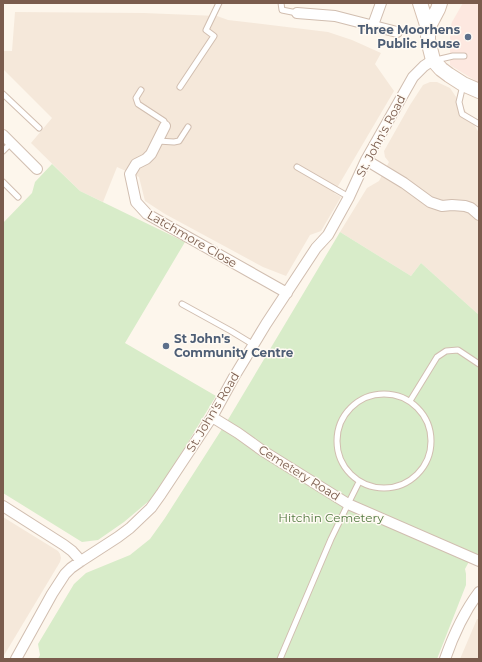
<svg xmlns="http://www.w3.org/2000/svg" width="482" height="662" font-family="Montserrat,sans-serif">
<style>
.residential{fill:#f5e8da}
.commercial{fill:#fde8e0}
.green{fill:#d8ecc9}
.lines{fill:none;stroke-linecap:round;stroke-linejoin:round}
.lane-casing{stroke:#d1beb0;stroke-width:7}
.street-casing{stroke:#d1beb0;stroke-width:12}
.secondary-casing{stroke:#d6c0b0;stroke-width:16}
.lane{stroke:#fff;stroke-width:5}
.street{stroke:#fff;stroke-width:10}
.secondary{stroke:#fff;stroke-width:14}
.service-dot{fill:#5c6f8a;stroke:#fffaf3;stroke-width:1.5}
.labels{text-anchor:middle;stroke-width:3;stroke-linejoin:round;paint-order:stroke}
.service-label{font-size:12px;font-weight:bold;fill:#4e5e75;stroke:#fffaf3;text-anchor:end}
.street-label{font-size:12px;fill:#7a5c4d;stroke:#fffaf3}
.park-label{font-size:12px;fill:#537a41;stroke:#fffaf3}
</style>
<rect width="100%" height="100%" fill="#fdf6ec"/>
<!-- residential -->
<path class="residential" d="M15,12L144,13L217,16L228,20L328,32L352,40L381,53L375,64L394,91L334,193L341,197L321,231L310,235L286,276L263,267L165,214L145,201L139,177L117,167L103,202L80,191L31,143L52,118L3,69V51H12Z
M430,82H437L450,88L471,119L479,133V315L421,263L411,276L340,232L367,188L379,181L389,162L385,157L384,151L410,105L423,85Z
M3,517L58,551L60,554L61,558L60,562L3,657Z
M477,619H479V659H460Z"/>
<!-- commercial -->
<path class="commercial" d="M463,3H479V83L450,65V29L452,22Z"/>
<!-- green -->
<path class="green" d="M52,164L80,191L185,242L125,343L216,396L156,495L124,522L98,540L82,542L3,493V223L32,193L35,182Z
M340,232L411,276L421,263L479,315V558L473,554L465,569L466,574V585L437,659H38L40,655L38,644L74,584L86,573L130,555L150,539L165,518L229,418Z"/>
<g class="lines">
<defs>
<path id="lane" d="M281,3L282,10L297,13
M436,60L453,56H464
M463,85L459,102L462,114L479,124
M180,87L214,36L206,30L219,3
M141,90L136,98L138,104L164,121L165,126
M3,94L39,128
M158,141L174,142L179,141L188,127
M3,151L11,143
M297,167L349,197
M3,182L18,197
M182,304L231,331L254,345
M337 441a47 47 0 1 1 94 0a47 47 0 1 1-94 0Z
M410,401L437,357L446,351L458,350L479,364
M280,659L331,539L348,504L359,482"/>
<path id="street" d="M297,13L335,16L397,32
M373,25L381,3
M165,126L151,154L146,159L136,164L130,174L136,202L147,214L287,293
M3,135L37,169
M366,160L404,183L430,202L442,206L452,205L465,206L471,208L479,215
M212,417L238,433L263,451L348,504L479,561
M3,506L64,545L72,551L81,561
M16,659L52,594L65,574L71,568L81,561L118,537L130,528L151,508L161,494L212,417L234,377L266,324L316,248L328,235L349,197L366,160L413,77L424,66L433,60
M445,659C453,636 464,612 479,592"/>
<path id="secondary" d="M420,3L428,28V40L433,60L441,69L449,75L463,84L479,91
M428,28L438,9L440,3"/>
</defs>
<!-- lane casing -->
<use href="#lane" class="lane-casing"/>
<!-- street casing -->
<use href="#street" class="street-casing"/>
<!-- secondary casing -->
<use href="#secondary" class="secondary-casing"/>
<!-- lane -->
<use href="#lane" class="lane"/>
<!-- street -->
<use href="#street" class="street"/>
<!-- secondary -->
<use href="#secondary" class="secondary"/>
</g>
<!-- markers -->
<g class="service-dot">
<circle cx="468" cy="37" r="4"/>
<circle cx="166" cy="346" r="4"/>
</g>
<g class="labels">
<!-- service labels -->
<g class="service-label">
<text x="460" y="34">Three Moorhens<tspan x="460" dy="14">Public House</tspan></text>
<text x="174" y="343" text-anchor="start">St John's<tspan x="174" dy="14">Community Centre</tspan></text>
</g>
<!-- street labels -->
<g class="street-label">
<text transform="translate(381 136) rotate(-62)" y="4">St. John's Road</text>
<text transform="translate(192 239) rotate(30)" y="4">Latchmore Close</text>
<text transform="translate(213 412) rotate(-59)" y="4">St. John's Road</text>
<text transform="translate(299 473) rotate(32)" y="4">Cemetery Road</text>
</g>
<!-- park labels -->
<g class="park-label">
<text x="331" y="522">Hitchin Cemetery</text>
</g>
</g>
<!-- border -->
<rect width="482" height="662" fill="none" stroke="#7a5c4d" stroke-width="8"/>
</svg>
